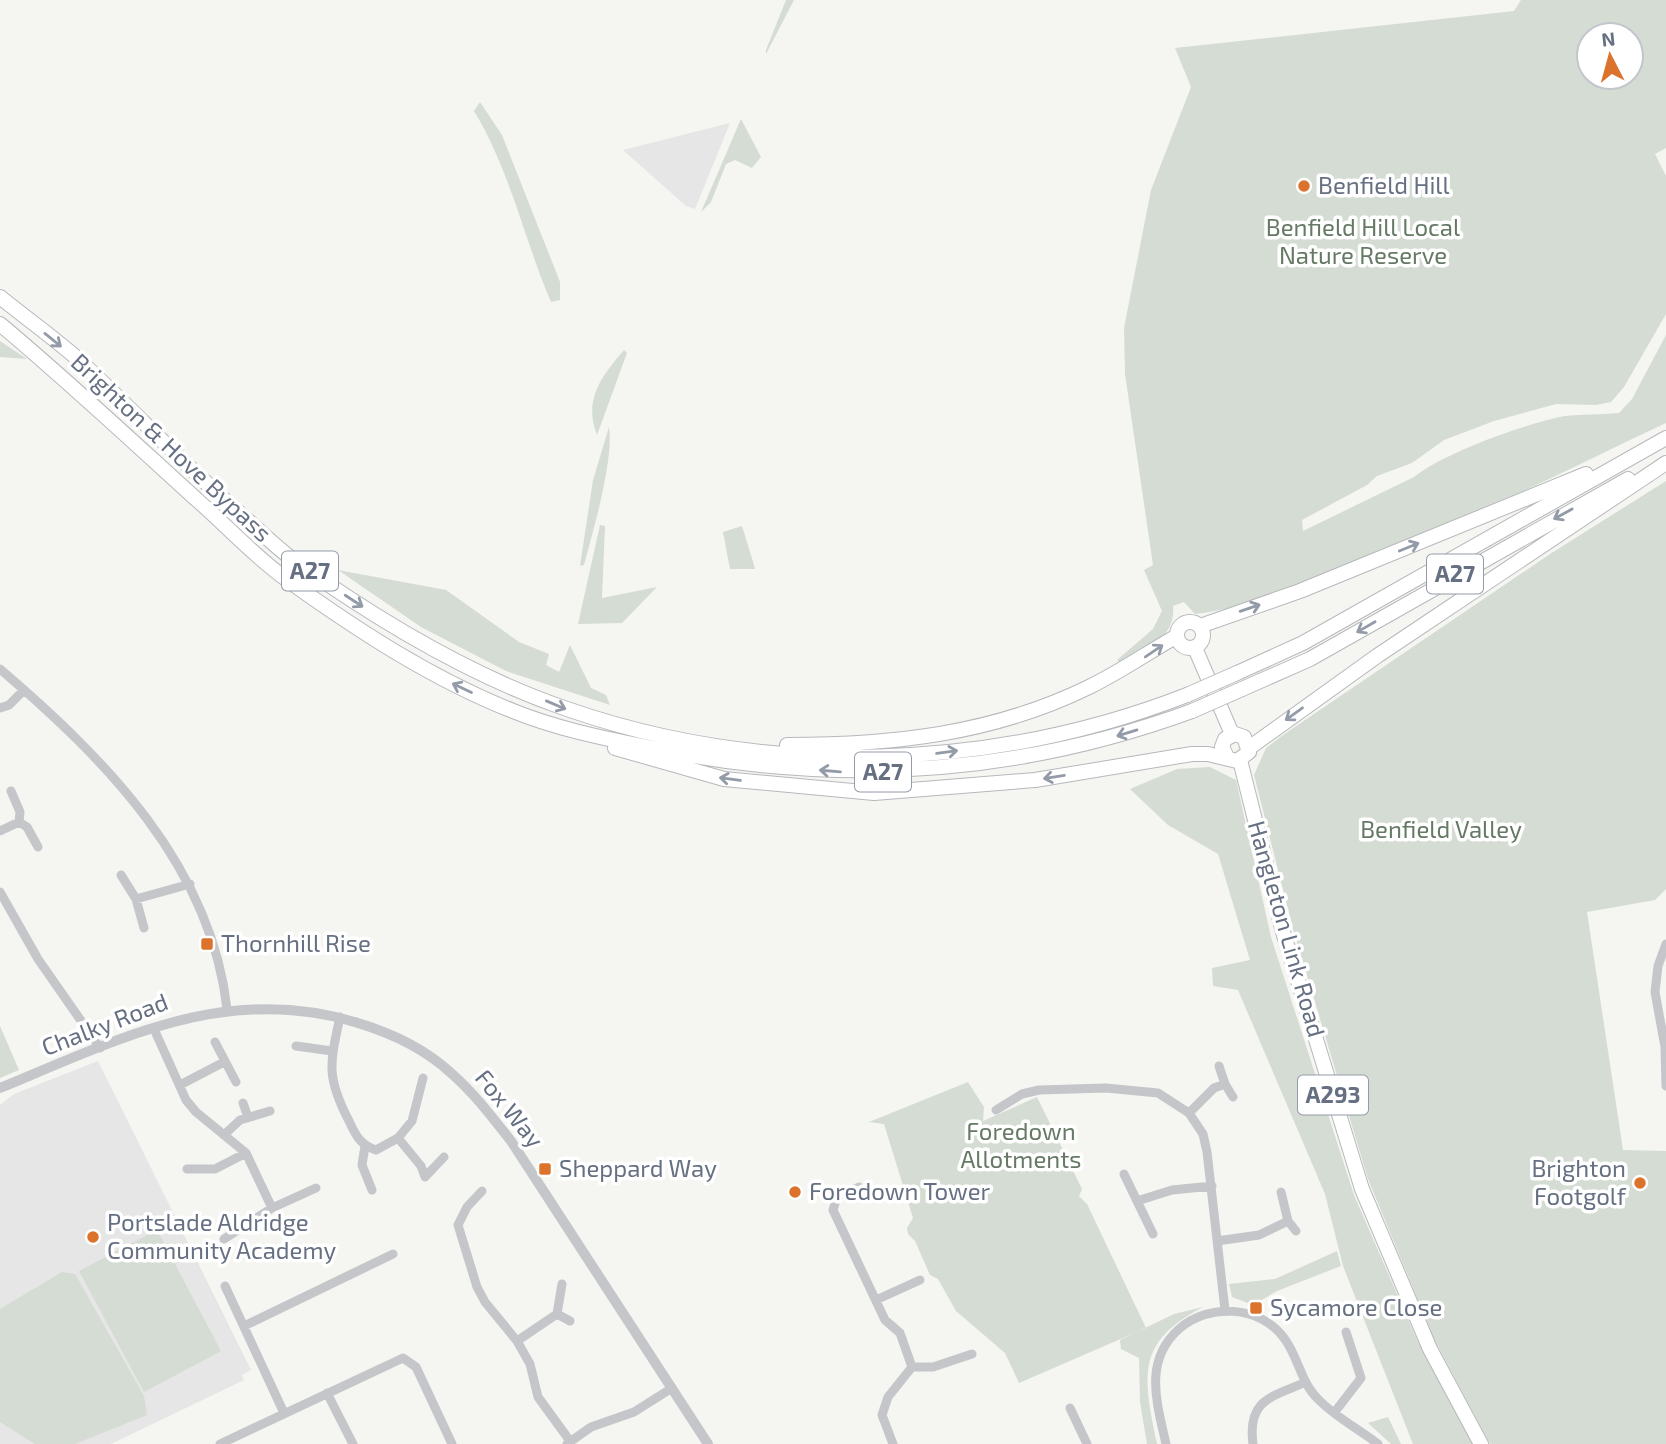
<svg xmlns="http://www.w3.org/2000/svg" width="1666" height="1444" font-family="'Exo 2',sans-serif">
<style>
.built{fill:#e5e6e5}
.green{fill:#d5dcd3;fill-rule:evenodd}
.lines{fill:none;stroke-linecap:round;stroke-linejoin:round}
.trunk-casing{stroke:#b6b8bc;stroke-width:16}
.minor{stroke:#c4c6ca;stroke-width:9}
.tertiary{stroke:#c4c6ca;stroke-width:10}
.trunk{stroke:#fff;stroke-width:14}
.trunk-bridge-casing{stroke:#b6b8bc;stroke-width:16;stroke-linecap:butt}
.trunk-bridge{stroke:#fff;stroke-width:14}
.oneway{stroke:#949ba8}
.poi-dot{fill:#db732d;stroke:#fff;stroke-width:2.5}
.labels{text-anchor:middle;stroke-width:7;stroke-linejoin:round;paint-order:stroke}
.shield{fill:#fff;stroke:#949ba8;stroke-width:2}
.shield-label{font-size:23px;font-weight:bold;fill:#667082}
.poi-label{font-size:24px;fill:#667082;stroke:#fff;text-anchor:start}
.park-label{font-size:24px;fill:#657964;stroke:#fff}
.street-label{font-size:24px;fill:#667082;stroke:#fff}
</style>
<rect width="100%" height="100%" fill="#f5f5f2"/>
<!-- built -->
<path class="built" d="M730,123L695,209L686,206L623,150Z
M98,1061L251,1370L242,1375L244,1380L111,1444H0V1105L14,1094Z"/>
<!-- green -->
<path class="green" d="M786,0H794L766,54V50Z
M1521,0H1666V148L1655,154L1666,176V314L1624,387L1611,402L1596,405L1556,404L1494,421L1444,440L1412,463L1377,476L1367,485L1302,520L1303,531L1414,477C1443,453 1527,423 1565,416C1582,414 1601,415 1619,413L1632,399L1666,335V423C1546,479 1429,542 1302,584C1267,596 1232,610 1195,614L1184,602L1173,606C1176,638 1146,650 1122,666L1117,660L1153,629L1162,611L1144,570L1153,565L1125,374L1124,328L1151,190L1191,87L1175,48L1514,11ZM1589,35H1631V77H1589Z
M480,102L502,135L560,282V300L551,302C524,239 510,170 474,111Z
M741,119L761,157L752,168L735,160L726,164L711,202L701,212Z
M0,341L27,359L0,357Z
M624,350L627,353L597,435C583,399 602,376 624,350Z
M609,427C614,460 593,531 584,565L580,566L593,480Z
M1666,481V889L1655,900L1587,912L1623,1150L1666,1151V1444H1490L1434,1339L1368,1179L1293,929L1254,775L1266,748L1283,735L1550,554Z
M600,525L605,526L602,598L657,587L622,623L578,624Z
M742,526L754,565L755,569H730L723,532Z
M338,570L446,590L519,642L549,654L546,665L559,672L570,645L591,688L606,695L610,705L506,671L421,627Z
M1210,767L1236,780L1271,937L1354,1195L1418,1342L1475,1444H1413L1343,1266L1325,1194L1238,990L1213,986L1212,968L1250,960L1218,854L1168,825L1130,789L1177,769Z
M0,1026L19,1070L0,1078Z
M968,1082L984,1107L983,1121L1037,1097L1082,1189L1079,1196L1087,1204L1146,1328L1019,1383L1005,1353L956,1311L938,1279L930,1275L915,1241L908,1234L907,1228L913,1218L884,1124L869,1122Z
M157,1230L221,1351L144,1392L79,1271Z
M1337,1251L1341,1266L1277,1291L1253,1305L1232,1297L1229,1284L1275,1279Z
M62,1272L75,1274L144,1396L147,1415L75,1444H35L0,1422V1309Z
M1203,1307C1135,1342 1143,1377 1157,1444H1147L1140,1402L1139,1358L1121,1349L1120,1340L1174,1314Z
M1388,1417L1401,1444H1391L1368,1423Z"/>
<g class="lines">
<defs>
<path id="trunk" d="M0,297C26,318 54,338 79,360C135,412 187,468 245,518C262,533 278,549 296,562C379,621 470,676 567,709C766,778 992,771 1187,695
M0,324C67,380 131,440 196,499C226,525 254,556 286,579C357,630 432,679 513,711C555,728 598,737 642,746C829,787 1012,777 1192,711
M1177 635a13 13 0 1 1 26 0a13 13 0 1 1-26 0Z
M1200,626L1300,591L1586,474
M1195,648L1232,734
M1237,673L1303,643L1666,438
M1242,689L1310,659L1628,479
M787,745C892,745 993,734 1089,687C1120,672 1147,653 1177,636
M615,748L724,779L874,793L1035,780L1192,754H1208L1237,761L1249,752L1244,737L1235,734L1225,739L1222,747L1227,757
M1249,748L1377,656L1666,463
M1240,760L1283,932L1362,1189L1430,1349L1481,1444"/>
</defs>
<!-- trunk casing -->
<use href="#trunk" class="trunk-casing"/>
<!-- minor -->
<path class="minor" d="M0,669C105,759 211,865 227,1009
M0,708L9,705L24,690
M11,791L20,812L19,822L27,827L38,847
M0,831L19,822
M121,875L136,899L144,928
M0,892L38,959L100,1048
M136,899L190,884
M1666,944L1658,966L1655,992L1665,1047L1666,1086
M340,1017C330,1063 326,1076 348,1119C355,1134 359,1144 376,1150L398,1138L421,1166L425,1177L444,1157
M154,1029L186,1100L196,1112L246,1153L272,1208
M215,1042L236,1082
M296,1046L332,1051
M1219,1066L1225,1084
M180,1085L224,1062
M243,1103L248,1117
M996,1110L1022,1094L1039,1090L1106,1088L1158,1093L1189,1113L1203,1134L1207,1152L1225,1310
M1189,1113L1214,1088L1225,1084L1233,1097
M225,1134L240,1120L270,1111
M398,1138L412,1121L423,1078
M365,1146L362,1165L372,1190
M187,1169H215L246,1153
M1124,1174L1137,1201
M859,1187L837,1197L833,1210L885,1320L900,1333L912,1367
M482,1191L467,1207L458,1225L477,1287L485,1302L517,1341L530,1364L538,1397L570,1441
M1288,1221L1296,1231
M1153,1234L1137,1201L1172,1190L1212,1186
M224,1239L272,1208L316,1188
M1217,1241L1259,1235L1288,1221L1281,1192
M225,1286L284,1413
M876,1300L920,1280
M557,1314L570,1321
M244,1326L393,1254
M517,1341L557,1314L562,1284
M327,1393L353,1444
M1070,1408L1087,1444
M1334,1413L1361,1378L1346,1332
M220,1444L403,1358L416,1367L452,1444
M567,1444L591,1427L634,1412L672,1388
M893,1444L882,1415L888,1397L912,1367H933L972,1354
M1166,1444C1157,1403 1143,1361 1179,1329C1208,1303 1260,1305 1284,1338C1298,1356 1301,1383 1318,1399C1335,1417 1359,1429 1378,1444
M1253,1444C1247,1399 1272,1397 1306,1382"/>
<!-- tertiary -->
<path class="tertiary" d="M0,1088C119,1039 228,982 358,1023C391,1033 425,1049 451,1073C474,1093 492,1117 511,1141L708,1444"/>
<!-- trunk -->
<use href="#trunk" class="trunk"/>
<defs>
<path id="trunk-bridge" d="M1187,695L1237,673
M1192,711L1242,689"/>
</defs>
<!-- trunk-bridge casing -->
<use href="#trunk-bridge" class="trunk-bridge-casing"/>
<!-- trunk-bridge -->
<use href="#trunk-bridge" class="trunk-bridge"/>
</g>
<!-- one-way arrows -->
<defs><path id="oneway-shaft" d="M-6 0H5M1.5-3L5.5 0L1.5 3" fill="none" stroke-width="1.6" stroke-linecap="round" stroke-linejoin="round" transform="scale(1.75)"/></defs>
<g class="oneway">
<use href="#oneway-shaft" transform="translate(53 340) rotate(39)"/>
<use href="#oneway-shaft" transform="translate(1563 514) rotate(151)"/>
<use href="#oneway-shaft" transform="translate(1409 547) rotate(-22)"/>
<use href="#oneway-shaft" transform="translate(354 601) rotate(33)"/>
<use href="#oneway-shaft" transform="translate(1250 608) rotate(-19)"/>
<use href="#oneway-shaft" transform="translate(1366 627) rotate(150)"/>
<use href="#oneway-shaft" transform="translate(1154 651) rotate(-34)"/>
<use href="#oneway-shaft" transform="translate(462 688) rotate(-155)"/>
<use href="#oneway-shaft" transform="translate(556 705) rotate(23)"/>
<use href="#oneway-shaft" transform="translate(1294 714) rotate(144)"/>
<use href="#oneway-shaft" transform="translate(1127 733) rotate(163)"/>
<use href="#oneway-shaft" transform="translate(947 752) rotate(-8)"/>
<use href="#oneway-shaft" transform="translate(830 771) rotate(-175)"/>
<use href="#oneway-shaft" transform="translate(1054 777) rotate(171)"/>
<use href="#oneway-shaft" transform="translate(730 779) rotate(-172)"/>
</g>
<!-- markers -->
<g class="poi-dot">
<circle cx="1304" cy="186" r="7"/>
<rect x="200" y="937" width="14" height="14" rx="3.5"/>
<rect x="538" y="1162" width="14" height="14" rx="3.5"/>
<circle cx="1640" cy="1183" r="7"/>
<circle cx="795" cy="1192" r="7"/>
<circle cx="93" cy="1237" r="7"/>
<rect x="1249" y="1301" width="14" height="14" rx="3.5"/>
</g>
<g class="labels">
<!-- shield labels -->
<g class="shield">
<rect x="282" y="551.5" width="56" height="39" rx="5"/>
<rect x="1427" y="554.5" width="56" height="39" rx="5"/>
<rect x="855" y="752.5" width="56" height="39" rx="5"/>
<rect x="1298" y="1075.5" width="70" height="39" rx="5"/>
</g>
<g class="shield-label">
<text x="310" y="579">A27</text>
<text x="1455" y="582">A27</text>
<text x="883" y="780">A27</text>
<text x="1333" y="1103">A293</text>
</g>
<!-- poi labels -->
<g class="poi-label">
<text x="1318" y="194">Benfield Hill</text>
<text x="221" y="952">Thornhill Rise</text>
<text x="559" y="1177">Sheppard Way</text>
<text x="1626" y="1177" text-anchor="end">Brighton<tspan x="1626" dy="28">Footgolf</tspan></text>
<text x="809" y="1200">Foredown Tower</text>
<text x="107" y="1231">Portslade Aldridge<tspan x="107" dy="28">Community Academy</tspan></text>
<text x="1270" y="1316">Sycamore Close</text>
</g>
<!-- park labels -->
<g class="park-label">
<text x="1363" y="236">Benfield Hill Local<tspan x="1363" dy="28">Nature Reserve</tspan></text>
<text x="1441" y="838">Benfield Valley</text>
<text x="1021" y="1140">Foredown<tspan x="1021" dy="28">Allotments</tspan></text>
</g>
<!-- street labels -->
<g class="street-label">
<text transform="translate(171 448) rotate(43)" y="8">Brighton &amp; Hove Bypass</text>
<text transform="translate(1286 929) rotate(74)" y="8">Hangleton Link Road</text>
<text transform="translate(105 1025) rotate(-21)" y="8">Chalky Road</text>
<text transform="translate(509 1109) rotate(51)" y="8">Fox Way</text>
</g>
</g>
<!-- north arrow -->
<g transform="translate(1610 56) rotate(354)"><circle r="33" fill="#ffffff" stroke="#c2c6cd" stroke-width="2"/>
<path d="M0-5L12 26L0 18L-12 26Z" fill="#db732d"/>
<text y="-10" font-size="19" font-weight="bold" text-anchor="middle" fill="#667082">N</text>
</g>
</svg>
